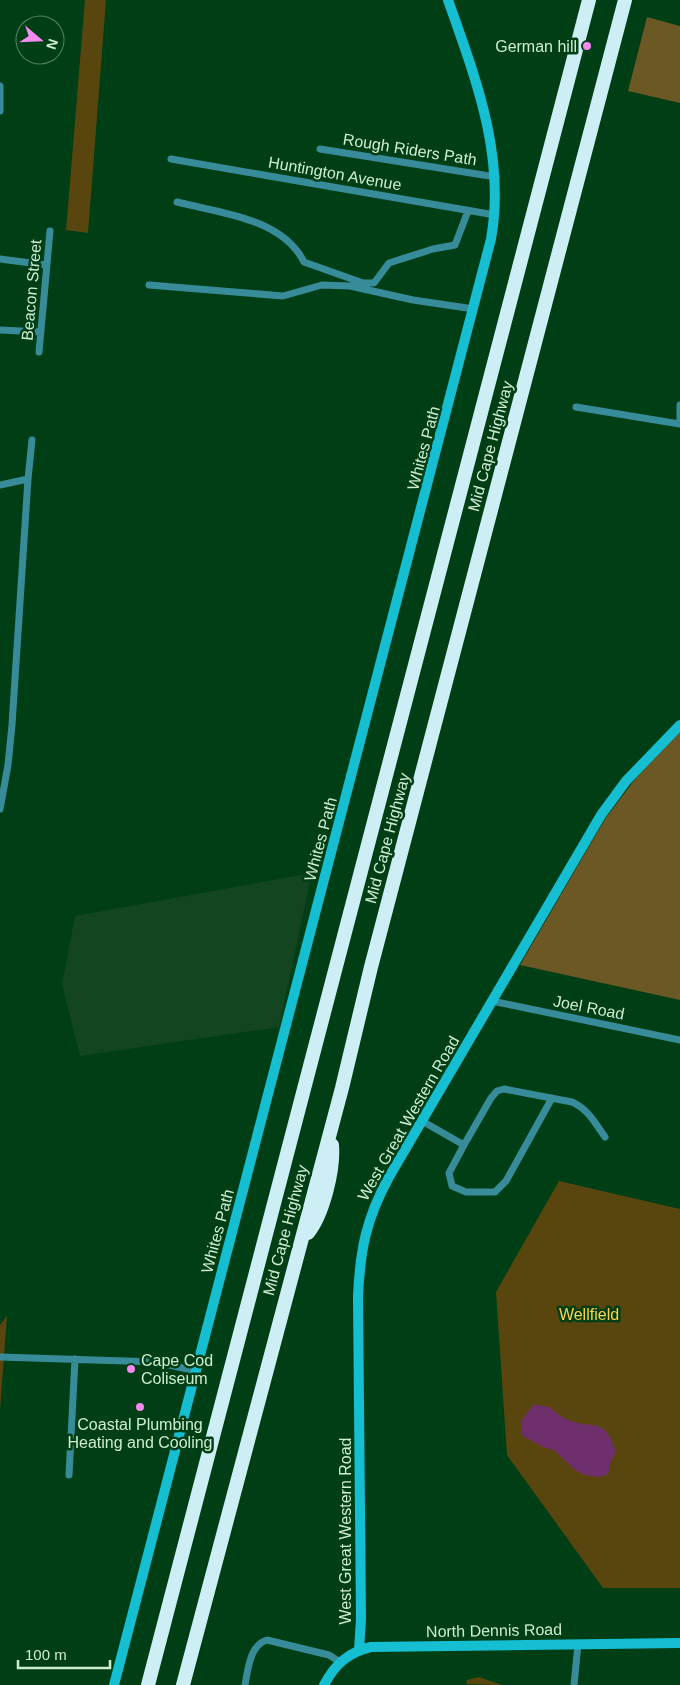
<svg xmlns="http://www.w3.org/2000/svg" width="680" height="1685" font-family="Helvetica,sans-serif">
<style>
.built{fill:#134521}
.green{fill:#59460e}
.forest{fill:#6b5825}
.water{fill:#6f2f6d}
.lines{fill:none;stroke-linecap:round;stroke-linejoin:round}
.street{stroke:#388c99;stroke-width:7}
.secondary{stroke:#16bed2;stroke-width:10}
.highway{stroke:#cceef4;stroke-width:14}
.poi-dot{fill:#f489ef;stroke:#003f16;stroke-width:2}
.labels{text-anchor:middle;stroke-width:5;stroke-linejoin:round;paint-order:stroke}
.poi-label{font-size:16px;fill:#ceecd2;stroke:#003f16;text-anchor:end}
.street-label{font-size:16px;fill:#ceecd2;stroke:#003f16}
.park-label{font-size:16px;fill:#fed04d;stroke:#003f16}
</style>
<rect width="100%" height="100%" fill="#003f16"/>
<!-- built -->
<path class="built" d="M312,873L279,1027L80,1056L62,984L75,916Z"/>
<!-- green -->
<path class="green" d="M85,0H106L88,233L66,230Z
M559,1181L680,1209V1588H603L507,1455L496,1292Z
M7,1316L0,1410V1325Z
M479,1677L502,1685L466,1684L467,1680Z"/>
<!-- forest -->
<path class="forest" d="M647,17L680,26V103L628,91Z
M680,732V1000L520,965L605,819L636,778Z"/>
<!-- water -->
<path class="water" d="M533,1405C558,1406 550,1412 568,1420C594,1430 605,1416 616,1452L611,1461L608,1474L599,1477L584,1475L574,1469L554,1450L543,1447L521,1435L522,1420Z"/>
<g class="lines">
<!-- street -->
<path class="street" d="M0,86V111
M320,149L496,177
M171,159L495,215
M177,202C220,213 282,218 304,262L363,283H374L389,263L433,249L455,245L468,211
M0,259L46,265
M149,285L283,296L322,285L350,286L413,300L474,309
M0,330L41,332
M39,352L50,231
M576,407L680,424
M680,424V405
M0,485L28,479
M0,809L8,765L12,725L28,479L32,440
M492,1001L680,1040
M422,1121L464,1145L491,1098L497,1091L504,1089L572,1102C588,1109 595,1123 605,1137
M464,1145L449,1173L452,1186L466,1192H495L506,1181L552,1098
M0,1357L156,1362L196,1371
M69,1475L75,1359
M245,1685C248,1669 250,1645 267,1640L329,1655L340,1662
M574,1685L578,1644"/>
<!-- secondary -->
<path class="secondary" d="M359,1650L361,1619L358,1297C360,1250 366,1219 389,1177L601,815L626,781L680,725
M114,1685L491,239C506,155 475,77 448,0
M324,1685C335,1664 349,1652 371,1647L680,1643"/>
<!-- highway -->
<path class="highway" d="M308,1233C323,1214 334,1170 332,1145
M148,1685L589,0
M183,1685L342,1088L371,967L625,0"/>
</g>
<!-- markers -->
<g class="poi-dot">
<circle cx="587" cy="46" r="5"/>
<circle cx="131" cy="1369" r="5"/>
<circle cx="140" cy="1407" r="5"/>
</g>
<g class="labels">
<!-- poi labels -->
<g class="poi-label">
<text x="577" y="52">German hill</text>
<text x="141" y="1366" text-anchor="start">Cape Cod<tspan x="141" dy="18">Coliseum</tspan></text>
<text x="140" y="1430" text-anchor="middle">Coastal Plumbing<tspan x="140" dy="18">Heating and Cooling</tspan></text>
</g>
<!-- street labels -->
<g class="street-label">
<text transform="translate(410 149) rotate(9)" y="6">Rough Riders Path</text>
<text transform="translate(335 173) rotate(10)" y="6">Huntington Avenue</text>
<text transform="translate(31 290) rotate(-85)" y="6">Beacon Street</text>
<text transform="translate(490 446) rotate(-75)" y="6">Mid Cape Highway</text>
<text transform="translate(423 448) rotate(-75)" y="6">Whites Path</text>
<text transform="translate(387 838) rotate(-75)" y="6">Mid Cape Highway</text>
<text transform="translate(320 839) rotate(-75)" y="6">Whites Path</text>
<text transform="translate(589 1007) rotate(11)" y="6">Joel Road</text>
<text transform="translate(408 1118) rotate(-60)" y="6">West Great Western Road</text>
<text transform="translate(285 1230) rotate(-75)" y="6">Mid Cape Highway</text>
<text transform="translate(217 1231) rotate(-75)" y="6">Whites Path</text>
<text transform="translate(345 1531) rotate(-90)" y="6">West Great Western Road</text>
<text transform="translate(494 1630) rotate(-1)" y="6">North Dennis Road</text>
</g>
<!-- park labels -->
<g class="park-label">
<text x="589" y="1320">Wellfield</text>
</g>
</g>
<!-- north arrow -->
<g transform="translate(40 40) rotate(109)"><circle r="24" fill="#003f16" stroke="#528461"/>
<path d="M0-4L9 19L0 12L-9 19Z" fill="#f489ef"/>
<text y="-8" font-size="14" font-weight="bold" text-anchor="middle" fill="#ceecd2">N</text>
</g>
<!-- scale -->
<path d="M18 1660v8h92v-8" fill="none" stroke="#ceecd2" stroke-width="2.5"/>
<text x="25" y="1660" font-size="15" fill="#ceecd2" stroke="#003f16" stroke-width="4" paint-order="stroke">100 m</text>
</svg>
